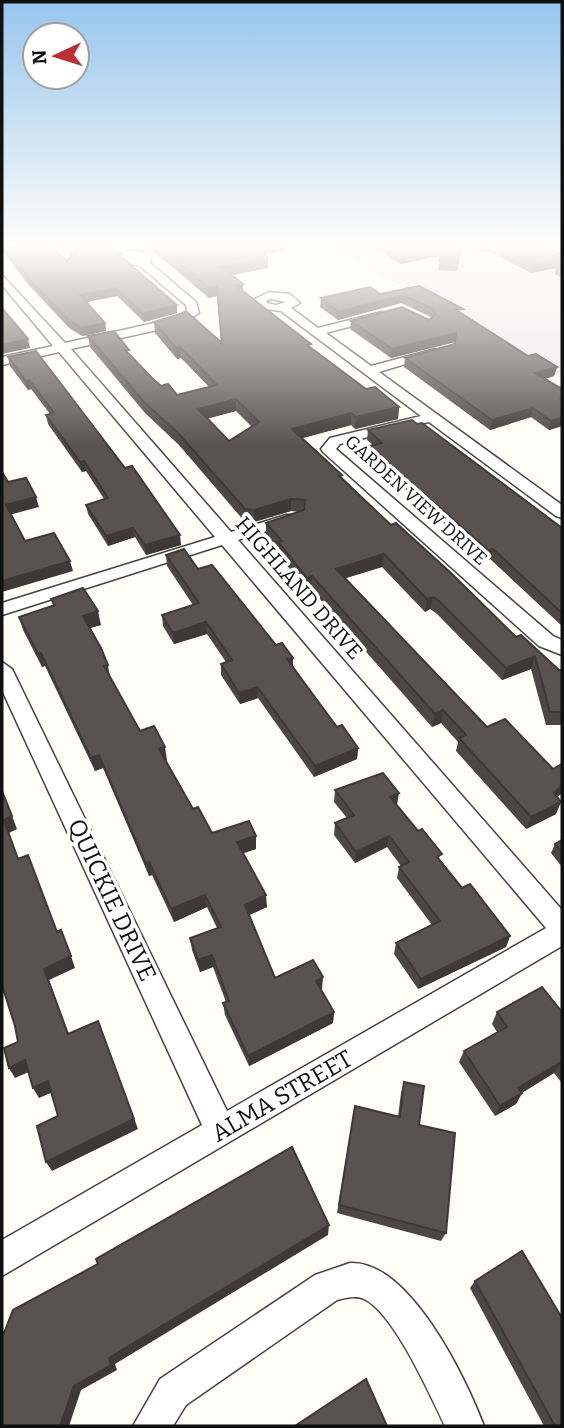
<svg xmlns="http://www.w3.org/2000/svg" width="564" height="1428" font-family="Bitter,serif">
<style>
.industrial{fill:#eee6ee}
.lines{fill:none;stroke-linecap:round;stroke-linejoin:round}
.minor-casing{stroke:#444;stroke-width:3}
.minor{fill:#fff;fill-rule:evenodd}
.wall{fill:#4d4743;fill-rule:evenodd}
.shaded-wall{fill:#3e3937}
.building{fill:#59524e;stroke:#3e3937;stroke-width:2;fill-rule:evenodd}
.labels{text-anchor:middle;stroke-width:7;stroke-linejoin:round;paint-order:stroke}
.far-street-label{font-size:18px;fill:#111;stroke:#fff}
.street-label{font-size:21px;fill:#111;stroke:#fff}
.near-street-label{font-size:24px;fill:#111;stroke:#fff}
</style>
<rect width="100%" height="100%" fill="#fefdf5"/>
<!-- industrial -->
<path class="industrial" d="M334,247H562V379Z"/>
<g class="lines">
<defs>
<path id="minor" d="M134,250L151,254L150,263L196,302L199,313L180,325L71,349L231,532L286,515H298V521L238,540L562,910V946L2,1276V1240L202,1125L2,690V662L12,669L227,1111L546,928L222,545L2,615V603L215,537L59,352L2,365V357L53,346L2,285V275L65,343L172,319L187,311L186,305L140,266L120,261L121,254Z
M269,292L290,294L300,303L291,308L318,328L382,312V318L326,333L371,366L435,349V355L379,372L562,505V518L556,516L429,422L340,444L336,449L553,636L562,640V655L539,646L323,452L321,449L330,438L421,416L281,311L259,308L253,300ZM271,299L286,302L276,305L267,303L266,301Z
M350,1263C409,1260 466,1378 484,1426H445C430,1395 394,1313 364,1299C356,1295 346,1298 337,1300L186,1405L173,1426H133L160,1379L315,1275Z"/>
</defs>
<!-- minor casing -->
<use href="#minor" class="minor-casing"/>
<!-- minor -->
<use href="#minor" class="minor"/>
</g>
<!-- wall -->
<path class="wall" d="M2,247H52L67,261L177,313L144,322L117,296L86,302L105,323L106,331L82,336L69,328L27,283L2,250Z
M148,247H286V250L263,255L268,258V268L232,275L243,284V291L311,348L366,389L399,407L398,419L355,429L351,425L302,438L391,525L516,637L559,670H562V725H546L531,669L502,680L437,614L430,609L425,612L382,567L346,578L487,727L553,769L562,764V793L557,797L556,814L526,829L456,751L458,742L441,723L432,727L311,589L306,590L279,555L278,549L266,535V523L299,512L291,511L254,522H245L179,445L145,413L90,347L88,336L130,356L152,378L161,386L177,395L209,387L181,358L177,359L155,333L154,322L221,343L217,296L209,298ZM236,411L252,427L229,441L208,418Z
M373,247H462L457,271L438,270L441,255L401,264Z
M470,247H545L562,255V278L555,274L556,268L531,273L487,250L479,252Z
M419,286L528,356L557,367L554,376L545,379L562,389V426L549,430L531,417L490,430L404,367L405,358L454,344L455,342L391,358L350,329L351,321L429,320L431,317L401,303L338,320L320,307L321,298L380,294Z
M8,357L181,545L146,555L135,537L108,546L88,514L86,505L104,499L86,471L82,472L48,424L46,415L50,414L31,389L28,390L10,366Z
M368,430L562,528V626L490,559L486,561L368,456L369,446L373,445L367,440Z
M166,555L198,569L276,645L293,658V666L337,727L358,748L357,759L314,777L258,698L240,704L221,675V664L226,662L207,634L174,644L163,626L162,615L193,605L167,566Z
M51,599L101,625L90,628L110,678L140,731L167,760H166L193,809L212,833L256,849L243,853L267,907L249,915L275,978L322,989L321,990L334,1012L333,1023L249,1066L225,1015L223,1003L226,1002L213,967L200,972L192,950L190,938L217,928L207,907L174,922L152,875L149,876L103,768L95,771L45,666L42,667L23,630L19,617L53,606Z
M335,790L397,805L462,888L510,936L506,947L418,989L394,954L396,943L432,925L397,878L399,867L401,866L387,847L355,863L334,835L335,823L347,818L334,802Z
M562,840V867L551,853L555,844Z
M497,1012H562V1083L554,1073L522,1093L516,1104L495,1116L459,1062L464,1051L497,1032L492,1024Z
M404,1082L419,1125L446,1233L441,1241L337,1213L355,1106L398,1117L401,1093Z
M475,1281L562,1426H544L470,1288Z"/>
<!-- shaded-wall -->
<path class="shaded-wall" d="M251,247H286V250L252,257Z
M439,247H443L442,255L401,264L402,255Z
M479,247H488L487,250L479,252Z
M268,258V268L222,277L221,267Z
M562,258V266L557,264L556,268L531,273L533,264Z
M243,284V294L235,285Z
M217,286V296L209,298L208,287Z
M116,288L117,296L81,303L80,295Z
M402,295L401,303L338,320V312Z
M177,305V313L144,322L143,314Z
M105,323L106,331L82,336L81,328Z
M456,333L455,342L391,358L392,349Z
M28,339L30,348L2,354V345Z
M180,347L181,358L177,359L176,348Z
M557,367L554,376L533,382L535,373Z
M29,380L31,389L28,390L26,381Z
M236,399V411L199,421L198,409Z
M399,407L398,419L355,429L356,417Z
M533,408L531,417L490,430L492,420Z
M351,413V425L292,441V429Z
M562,418V426L549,430L551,421Z
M84,461L86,471L82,472L80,462Z
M36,497L39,507L9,515L6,505Z
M291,499V511L254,522V510Z
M133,528L135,537L108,546L106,536Z
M180,535L181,545L146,555L145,545Z
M493,549L490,559L486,561L488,550Z
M384,554L382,567L336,581V569Z
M70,561L73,571L2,592V581Z
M312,576L311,589L306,590L307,578Z
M433,597L430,609L425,612L427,599Z
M98,611L101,625L86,629L83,616Z
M206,622L207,634L174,644L173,633Z
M41,653L45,666L42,667L38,654Z
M535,656L531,669L502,680L506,668Z
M293,658V669L287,659Z
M108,665L110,679L104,666Z
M257,687L258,698L240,704L239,693Z
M443,710L441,723L432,727L435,714Z
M165,747L167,760L161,762L159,749Z
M358,748L357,759L314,777L315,766Z
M99,755L103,768L95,771L91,758Z
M562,785V793L549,805L554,793Z
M399,793L397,805L389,809L390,797Z
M561,802L556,814L526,829L531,817Z
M12,816L17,829L9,833L4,820Z
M256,836V849L238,855L237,842Z
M389,836L387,847L355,863L356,852Z
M149,862L152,875L149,876L146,864Z
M205,895L207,907L174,922L171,909Z
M266,895L267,907L245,917V905Z
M510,936L506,947L418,989L421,979Z
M212,955L213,967L200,972L198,960Z
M71,956L75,968L49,980L73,1045L44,969Z
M323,977L322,989L315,992L316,981Z
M334,1012L333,1023L249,1066L248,1056Z
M98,1021L138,1129L52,1171L46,1162Z
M25,1060L31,1071L15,1078L9,1068Z
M561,1062L554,1073L513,1098L518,1088Z
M48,1081L53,1092L39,1098L33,1088Z
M522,1093L516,1104L495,1116L500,1106Z
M329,1225L328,1235L115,1364L117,1370L81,1390L69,1426H60L74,1386L109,1358Z"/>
<!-- building -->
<path class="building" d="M3,247H52L67,261L78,247H110L177,305L143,314L116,288L80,295L105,323L81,328L68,320L25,275Z
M159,247H252L268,258L221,267L243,284L235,285L311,344L307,345L366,389L375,387L399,407L356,417L351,413L292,429L342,475L339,476L391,525L396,523L451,573L516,637L521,635L559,670H562V712H550L535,656L506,668L439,601L433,597L427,599L384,554L336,569L487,727L505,719L553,769L562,764V785L554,793L561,802L531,817L459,738L466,735L443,710L435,714L312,576L307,578L278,542L282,541L266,523L304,510L305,500L291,499L254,510L245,509L178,433L144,402L88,336L114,331L129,350H125L152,378L161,386L168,384L177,395L217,385L180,347L176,348L154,322L187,312L222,343L217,286L208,287ZM236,399L259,422L229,441L198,409Z
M389,247H439L402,255Z
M443,247H461L458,262L439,261Z
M500,247H545L562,255V258L533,264Z
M419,286L463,309L456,310L528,356L536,354L557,367L535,373L562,389V399H561L562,400V418L551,421L533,408L492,420L405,358L455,344L456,333L392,349L351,321L402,307L429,320L436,314L432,308L402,295L338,312L321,298L370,287L380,294Z
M2,308L28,339L2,345Z
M36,351L125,468L132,466L180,535L145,545L133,528L106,536L86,505L108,498L84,461L80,462L46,415L54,413L29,380L26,381L8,357Z
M412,420L417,424L422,423L562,528V613L493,549L488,550L369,446L382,443L368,430Z
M2,472L8,482L26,478L36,497L6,505L25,541L54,533L70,561L2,581Z
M184,549L198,569L212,565L276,645L282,643L293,658L287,659L303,681L337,727L342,725L358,748L315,766L257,687L239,693L221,664L232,660L206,622L173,633L162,615L199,603L166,555Z
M83,588L98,611L83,616L101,648L108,665L104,666L140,731L154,726L165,747L159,749L193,809L198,807L212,833L249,821L256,836L237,842L266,895L245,905L275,978L313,960L323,977L316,981L334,1012L248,1056L223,1003L229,1001L212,955L198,960L190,938L221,927L205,895L171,909L149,862L146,864L99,755L91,758L41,653L38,654L19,617L55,605L51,599Z
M383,773L399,793L390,797L418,831L422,829L442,854L437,857L462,888L470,884L510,936L421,979L396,943L440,921L399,867L409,862L389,836L356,852L335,823L354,815L335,790Z
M2,791L12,816L4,820L18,859L28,855L57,932L61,930L71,956L44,969L68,1034L98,1021L134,1119L46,1162L37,1126L58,1116L48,1081L33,1088L25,1060L9,1068L4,1048L18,1042L15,1026L2,985Z
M562,840V852L555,844Z
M542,987L562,1012V1063L561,1062L518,1088L522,1093L500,1106L464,1051L507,1027L497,1012Z
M404,1082L424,1086L419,1125L455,1133L446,1233L339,1205L355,1106L400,1117Z
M292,1147L329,1225L109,1358L111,1365L74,1386L60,1426H2V1332L4,1333L13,1310L98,1264L96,1259Z
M522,1251L562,1318V1426H555L475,1281Z
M366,1379L387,1426H295Z"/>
<!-- sky -->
<linearGradient id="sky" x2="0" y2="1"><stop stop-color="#96c5ed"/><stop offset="0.55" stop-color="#fffefa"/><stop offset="1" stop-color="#fffefa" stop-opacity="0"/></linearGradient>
<rect width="564" height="447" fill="url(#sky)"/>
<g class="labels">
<!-- far-street labels -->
<g class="far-street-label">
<text transform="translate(416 500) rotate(42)" y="6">GARDEN VIEW DRIVE</text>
</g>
<!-- street labels -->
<g class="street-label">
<text transform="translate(299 588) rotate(49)" y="7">HIGHLAND DRIVE</text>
</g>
<!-- near-street labels -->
<g class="near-street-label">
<text transform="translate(112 900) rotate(65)" y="8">QUICKIE DRIVE</text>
<text transform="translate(282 1096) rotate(-30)" y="8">ALMA STREET</text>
</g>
</g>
<!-- border -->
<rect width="564" height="1428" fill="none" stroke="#111111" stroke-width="7"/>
<!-- north arrow -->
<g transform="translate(56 56) rotate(266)"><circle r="33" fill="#ffffff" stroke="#a0a0a0" stroke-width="2"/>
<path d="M0-5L12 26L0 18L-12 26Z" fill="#bb2f36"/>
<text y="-10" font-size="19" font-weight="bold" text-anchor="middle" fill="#111111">N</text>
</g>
</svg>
